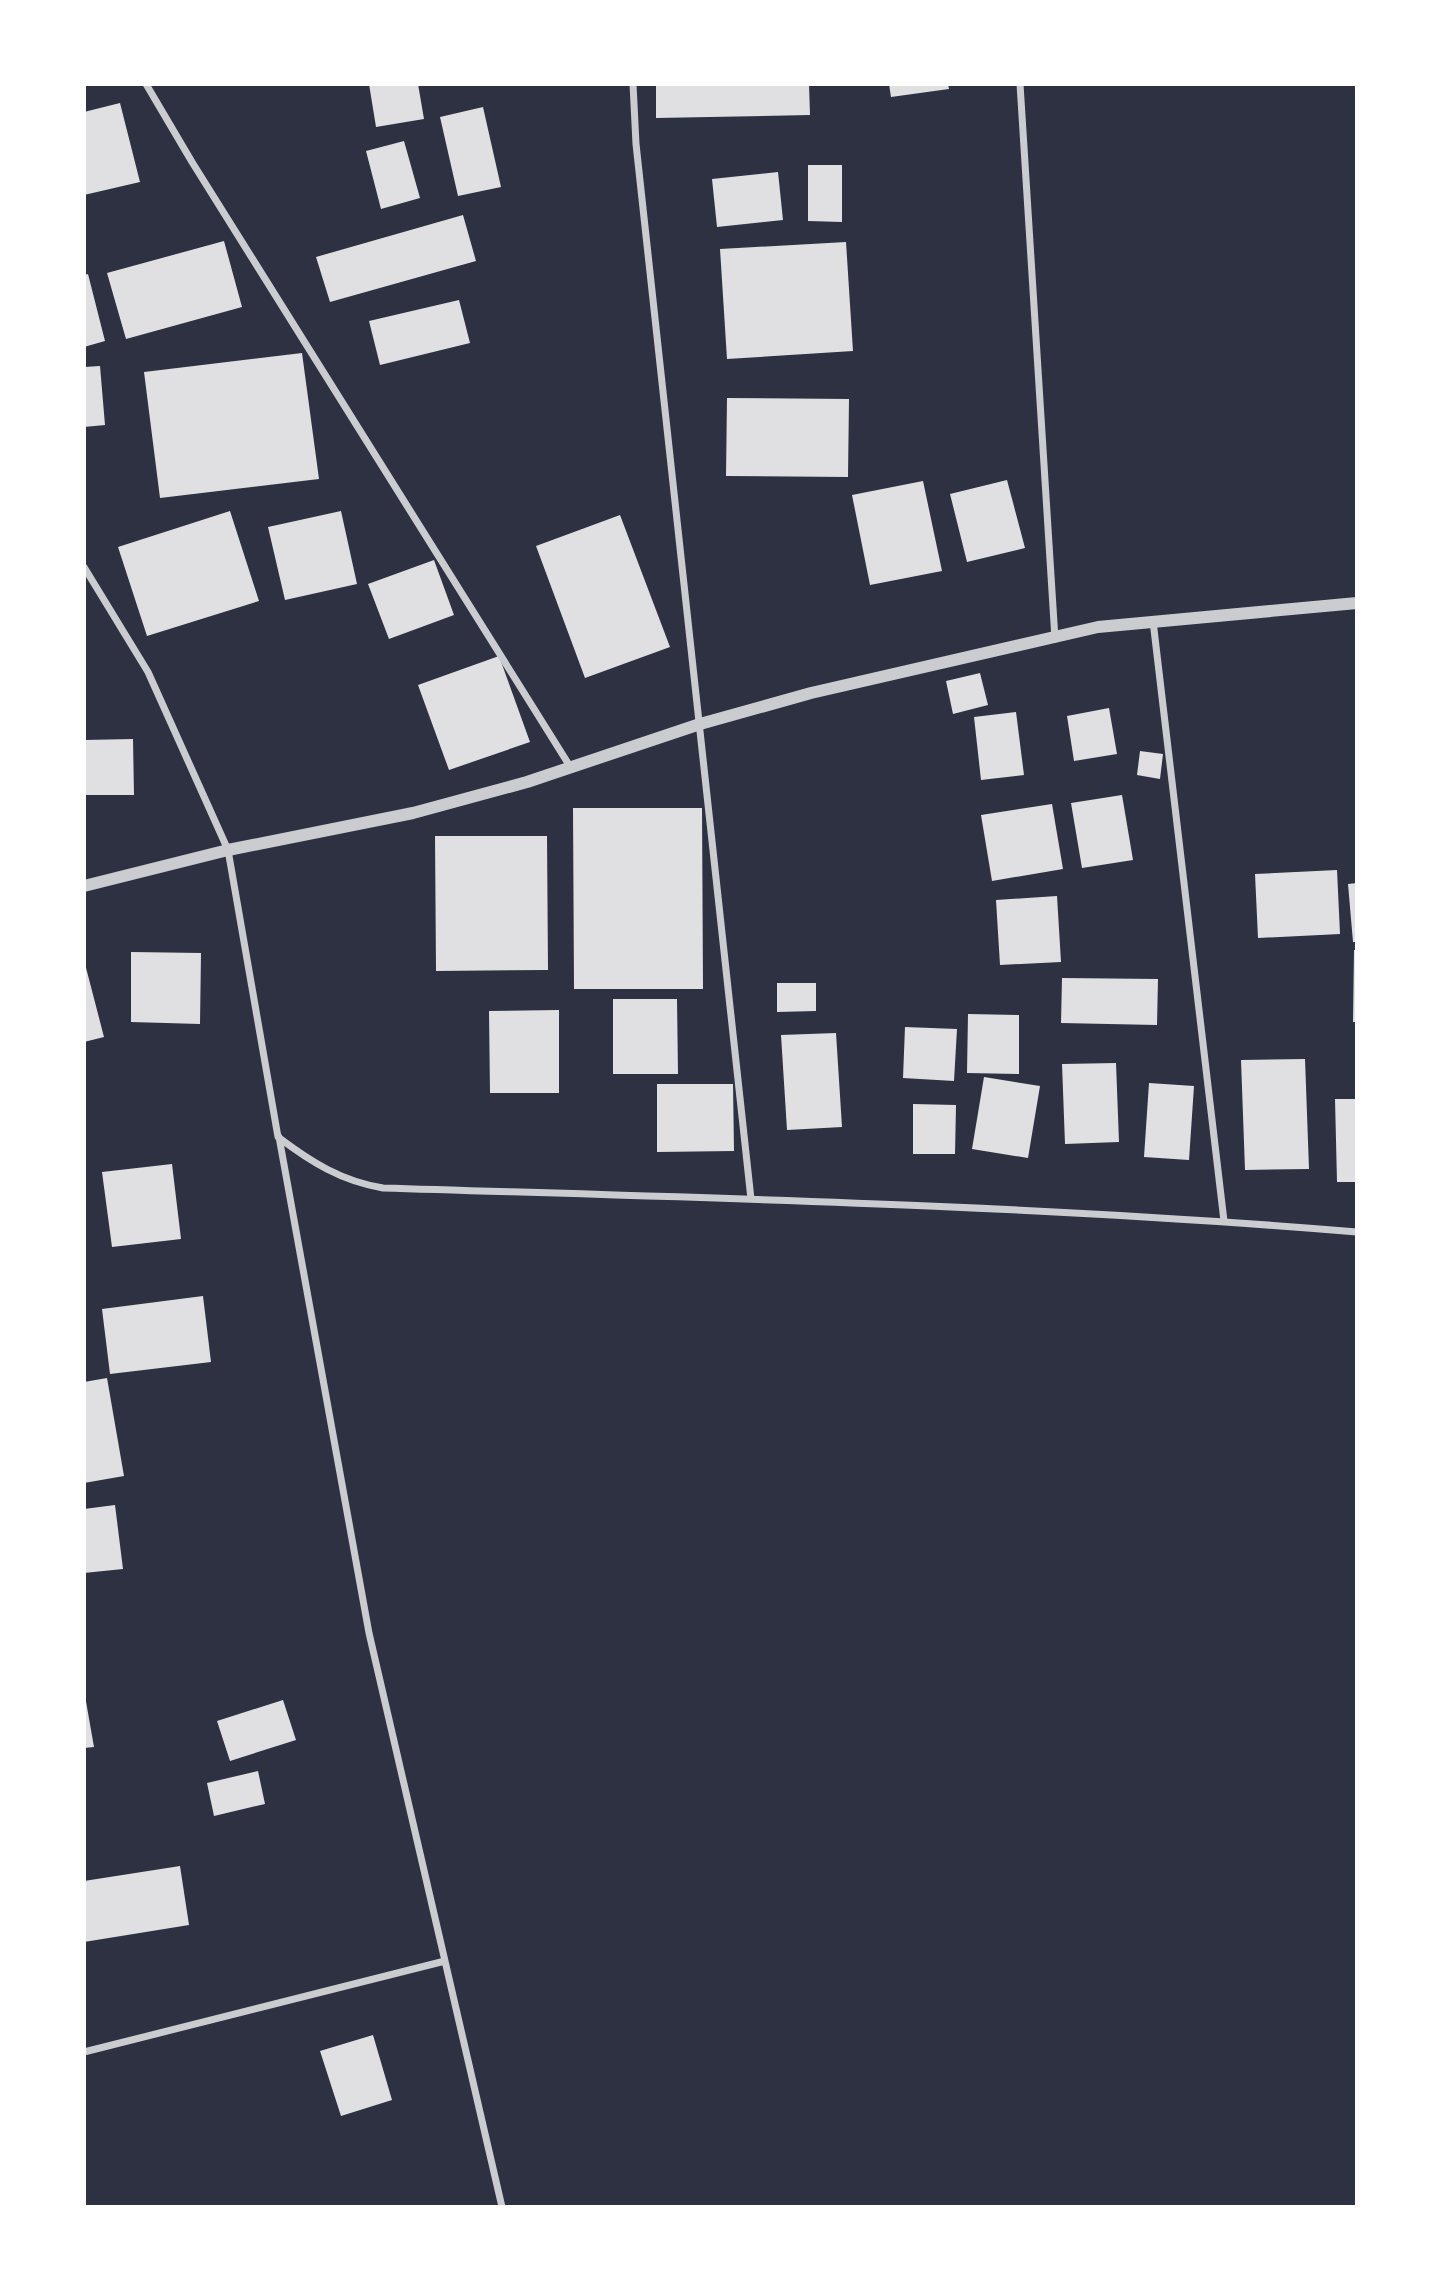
<svg xmlns="http://www.w3.org/2000/svg" width="1441" height="2291" font-family="Ubuntu,sans-serif">
<style>
.building{fill:#e0e0e3}
.lines{fill:none;stroke-linecap:round;stroke-linejoin:round}
.minor{stroke:#caccd0;stroke-width:7}
.tertiary{stroke:#caccd0;stroke-width:12}
</style>
<rect width="100%" height="100%" fill="#2d3142"/>
<!-- building -->
<path class="building" d="M369,84H418L424,119L376,127Z
M656,84H809L810,115L656,118Z
M889,84H948L949,89L891,97Z
M120,103L140,182L84,195V112Z
M483,107L501,187L458,196L440,117Z
M404,141L420,198L381,209L366,151Z
M808,165H842V222L808,221Z
M778,172L783,220L717,227L712,179Z
M463,215L476,261L330,302L316,257Z
M224,241L242,307L126,339L107,273Z
M846,242L853,351L727,359L720,249Z
M88,274L105,341L84,347V275Z
M459,300L470,343L380,365L369,321Z
M302,353L319,479L160,498L144,372Z
M100,366L105,425L84,427V367Z
M727,398L849,399L848,477L726,476Z
M1007,480L1025,548L967,562L950,494Z
M923,481L942,571L870,585L852,495Z
M230,511L259,601L147,636L118,547Z
M341,511L357,584L285,600L268,527Z
M620,515L670,647L585,678L536,546Z
M434,560L454,615L389,639L368,584Z
M499,656L530,742L449,770L418,685Z
M980,673L988,705L953,714L946,681Z
M1109,708L1117,754L1074,761L1067,716Z
M1016,712L1024,775L981,780L974,717Z
M133,739L134,795H84V740Z
M1140,751L1163,754L1160,779L1137,775Z
M1122,795L1133,860L1082,868L1071,803Z
M1052,804L1063,869L992,881L981,815Z
M573,808H702L703,989H574Z
M435,836H547L548,970L436,971Z
M1337,870L1340,934L1258,938L1255,874Z
M1357,883V942H1353L1348,884Z
M1057,896L1061,962L1000,965L996,900Z
M1354,950H1357V1022H1353Z
M131,952L201,953L200,1024L131,1022Z
M84,960L104,1037L84,1042Z
M1062,978L1158,979L1157,1025L1061,1023Z
M777,983H816V1011L777,1012Z
M613,999H677L678,1074H613Z
M559,1010V1093H490L489,1011Z
M968,1014L1019,1015V1074L967,1073Z
M905,1027L957,1029L954,1081L903,1078Z
M836,1033L842,1127L787,1130L781,1035Z
M1305,1059L1309,1169L1245,1170L1241,1060Z
M1116,1063L1119,1142L1065,1144L1062,1064Z
M984,1077L1040,1086L1028,1158L972,1149Z
M1149,1083L1194,1086L1189,1160L1144,1157Z
M657,1084H733L734,1151L657,1152Z
M1335,1099H1357V1182H1337Z
M913,1104L956,1105L955,1154H913Z
M172,1164L181,1239L112,1247L102,1172Z
M203,1296L211,1362L110,1374L102,1309Z
M107,1378L124,1476L84,1483V1382Z
M115,1505L123,1569L84,1573V1509Z
M84,1690L94,1747L84,1748Z
M283,1700L296,1740L230,1761L217,1721Z
M258,1771L265,1804L214,1816L207,1783Z
M180,1866L189,1925L84,1942V1881Z
M373,2035L392,2100L341,2116L320,2051Z"/>
<g class="lines">
<!-- minor -->
<path class="minor" d="M146,84L192,162L571,768
M633,84L636,144L751,1199
M1020,84L1055,639
M84,567L148,672L228,850L278,1137C311,1162 341,1181 383,1188C707,1198 1033,1205 1357,1232
M1153,621L1224,1221
M279,1137L369,1633L502,2207
M84,2052L445,1961"/>
<!-- tertiary -->
<path class="tertiary" d="M84,886L228,850L413,813L527,782L700,724L811,693L1098,627L1357,603"/>
</g>
<!-- border -->
<rect width="1441" height="2291" fill="none" stroke="#ffffff" stroke-width="172"/>
</svg>
